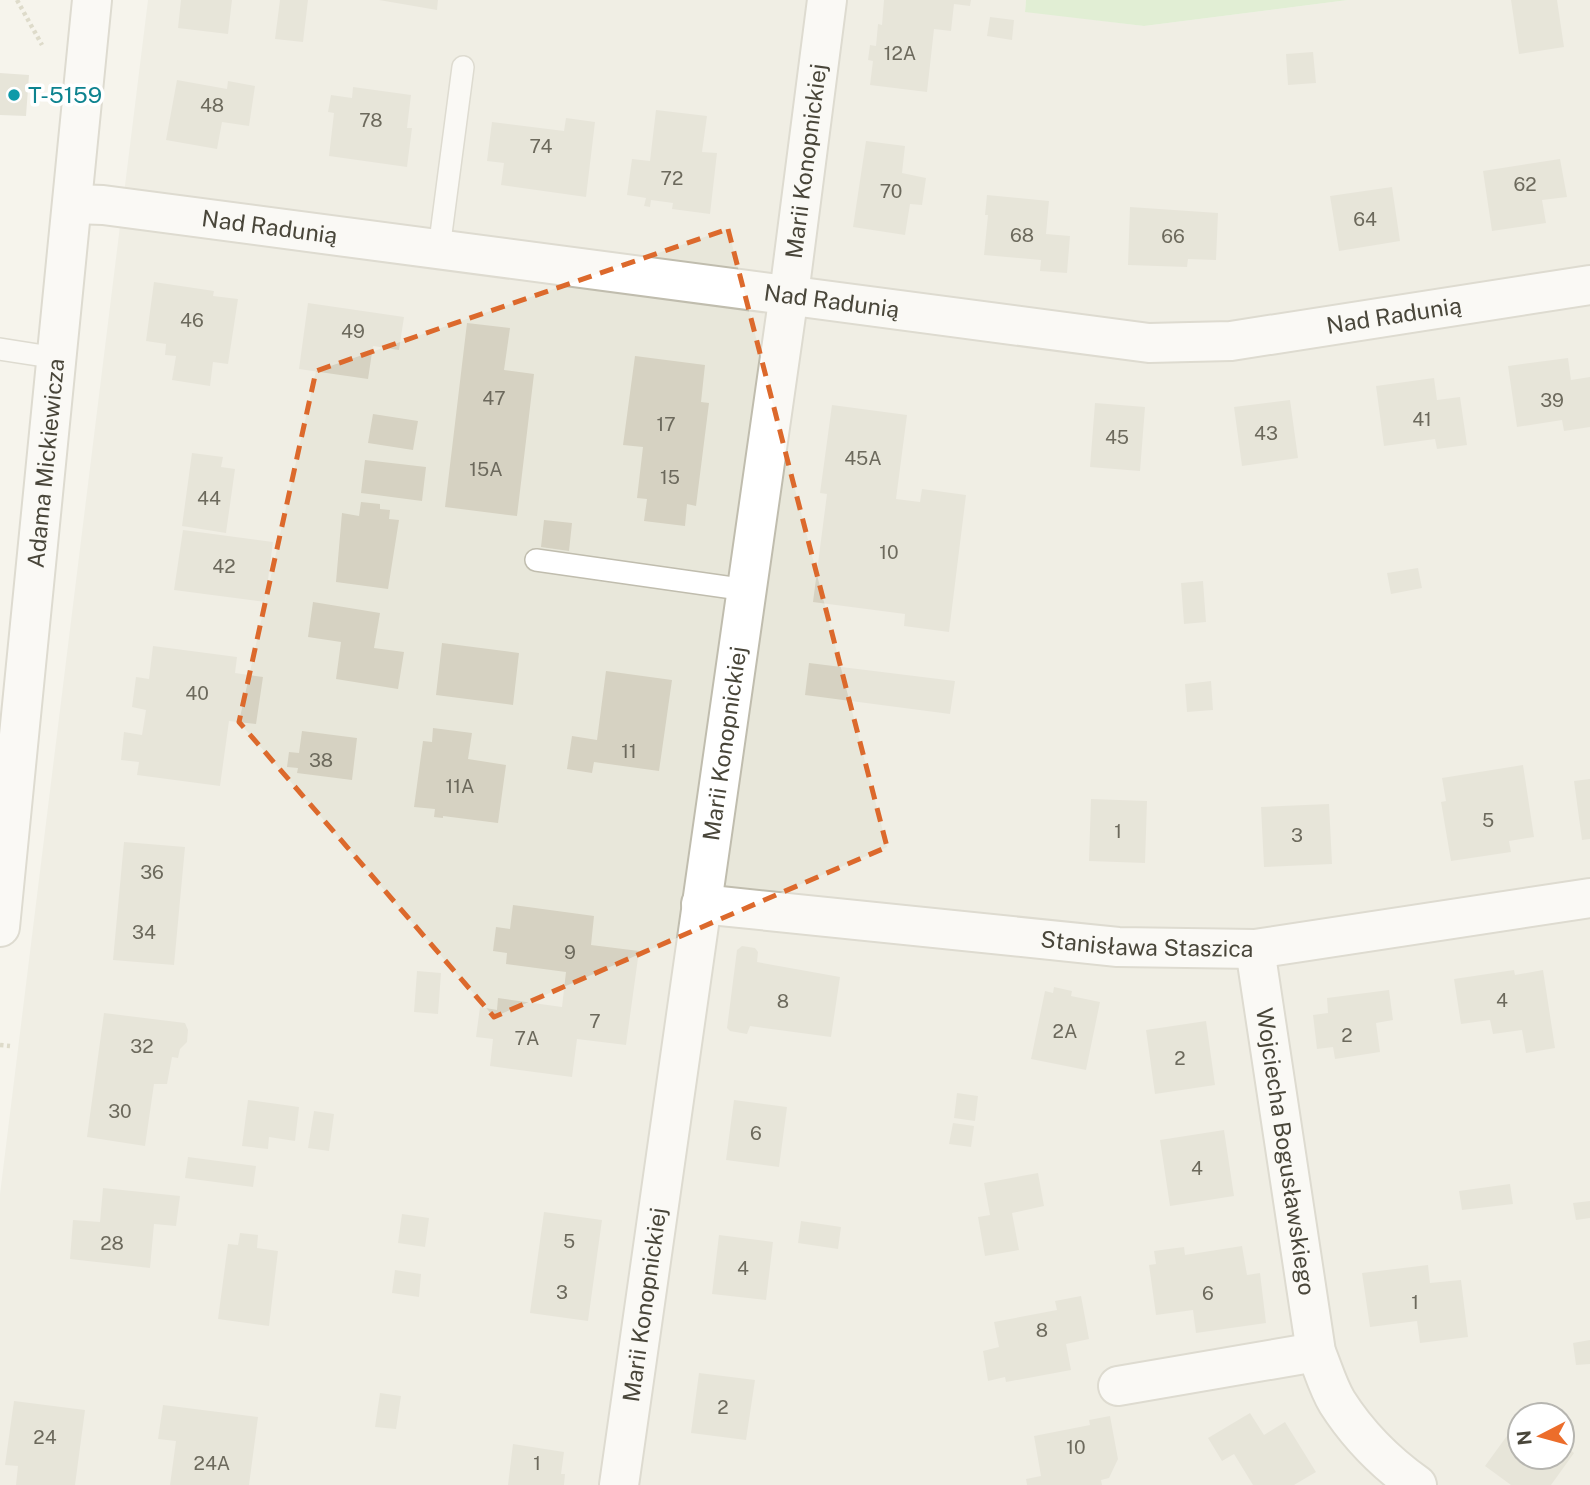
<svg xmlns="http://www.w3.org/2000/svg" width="1590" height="1485" font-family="'Public Sans',sans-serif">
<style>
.residential{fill:#e8e7da;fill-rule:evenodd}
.green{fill:#c8e6b7}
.building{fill:#d6d2c2}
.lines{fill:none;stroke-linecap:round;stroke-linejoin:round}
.service-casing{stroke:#c0bdae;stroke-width:24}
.minor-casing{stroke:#c0bdae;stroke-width:42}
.path{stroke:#c1bca1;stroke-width:4.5;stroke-dasharray:3.5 3.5;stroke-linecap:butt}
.service{stroke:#fff;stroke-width:21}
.minor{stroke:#fff;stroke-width:38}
.marked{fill:none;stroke:#dc692c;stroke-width:5;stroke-dasharray:14 9;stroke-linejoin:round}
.culture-dot{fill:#0f9aa8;stroke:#fff;stroke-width:2.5}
.labels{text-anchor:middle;stroke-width:7;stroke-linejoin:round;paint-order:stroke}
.number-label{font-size:19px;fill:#6c695c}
.culture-label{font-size:23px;fill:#0d838f;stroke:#fff;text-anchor:start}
.street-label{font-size:23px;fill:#49463a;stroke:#fff}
</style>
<rect width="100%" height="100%" fill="#f5f4ec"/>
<!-- residential -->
<path class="residential" d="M148,0H1026L1025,11L1144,26L1348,0H1590V1485H0V1194ZM1520,1415H1562V1457H1520Z"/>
<!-- green -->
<path class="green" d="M1026,0H1348L1144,26L1025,12Z"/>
<!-- building -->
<path class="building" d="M181,0H232L228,34L178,28Z
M280,0H308L303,42L275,39Z
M379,0H438L437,10Z
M884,0H971L970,6L954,4L951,31L934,29L927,92L870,85L873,61L868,60L870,45L876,46L878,24L882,25Z
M1511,0H1557L1564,47L1519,54Z
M990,17L1014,20L1012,40L987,36Z
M1313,52L1316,83L1288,85L1286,54Z
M0,73L29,75L26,116L0,115Z
M177,80L227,89L228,81L255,86L249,126L222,122L217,149L166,140Z
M353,87L411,95L407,128H412L407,167L329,156L334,113L328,112L331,95L352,98Z
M656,110L707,116L702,152L717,153L710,214L672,209L673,203L651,200L650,207L644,206L646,198L627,195L632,159L650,161Z
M566,118L595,122L586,197L501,185L504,163L487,161L492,122L564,131Z
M866,141L905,146L902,173L926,178L922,205L910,204L905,235L853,227Z
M1560,159L1567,197L1542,200L1546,223L1492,231L1483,171Z
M1392,187L1400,241L1339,251L1330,196Z
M987,195L1049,201L1046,234L1070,236L1067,273L1040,271L1041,260L984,255L988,215H985Z
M1130,207L1218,213L1216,260L1188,259L1187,267L1128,265Z
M154,282L214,291L213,296L238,299L228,364L213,362L210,386L172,380L176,356L165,355L166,344L146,341Z
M308,303L404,317L399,350L373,346L368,379L299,369Z
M467,323L510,328L504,370L534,374L517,516L445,507Z
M635,356L705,365L701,402L709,403L696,506L687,504L685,526L644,521L647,499L637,498L643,447L623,445Z
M1568,358L1571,380L1590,377V427L1564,431L1562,420L1517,427L1508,366Z
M1434,378L1437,400L1460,397L1467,445L1437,449L1435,439L1384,446L1376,386Z
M1290,400L1298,458L1242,466L1234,407Z
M1095,403L1145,407L1140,471L1090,467Z
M832,405L907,415L896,499L920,502L922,489L966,495L949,632L904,626L905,614L813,602L827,494L820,493Z
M373,414L418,421L413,450L368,443Z
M192,453L223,457L221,467L235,469L226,533L182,526Z
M365,460L426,467L422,501L361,493Z
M361,502L380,504V509L390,510L389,519L399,520L388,589L336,582L342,513L359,516Z
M544,520L572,523L569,551L541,547Z
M183,530L273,542L265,602L174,590Z
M1418,568L1422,588L1391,594L1387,573Z
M1203,581L1206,622L1184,624L1181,583Z
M313,602L380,613L374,648L404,652L398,689L336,679L341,642L308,637Z
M442,643L519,653L513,705L436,695Z
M153,646L237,657L235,673L263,677L256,724L229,721L220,786L137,775L139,762L121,760L124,732L142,735L146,710L132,707L136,677L149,679Z
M809,663L955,681L950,714L805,695Z
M606,671L672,680L659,771L594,762L592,773L567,769L572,736L597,740Z
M1211,681L1213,710L1187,712L1185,684Z
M433,728L472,733L468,759L506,765L498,823L443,816V818L434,817L435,809L414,807L423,741L432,742Z
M302,731L357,738L352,780L297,773L298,768L287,767L289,752L299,753Z
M1523,765L1534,837L1509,841L1511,852L1451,861L1441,802L1446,801L1442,778Z
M1590,779V839L1582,840L1574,781Z
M1091,799L1147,801L1145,863L1089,861Z
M1329,804L1332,864L1264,867L1261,807Z
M124,842L185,847L174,965L113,960Z
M513,905L594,916L591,945L639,951L626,1045L577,1039L572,1077L490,1066L493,1039L476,1037L480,1007L497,1010L498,998L562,1007L566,972L506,964L507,953L493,951L496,927L510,929Z
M742,946L755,948L758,952L757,962L840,977L831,1037L750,1026L747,1034L730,1031L727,1028L737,950Z
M1514,970L1515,975L1543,970L1555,1048L1526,1053L1522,1030L1493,1034L1490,1020L1461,1024L1454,979Z
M417,971L441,973L438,1014L414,1012Z
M1054,987L1072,991L1071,996L1100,1002L1086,1070L1031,1059L1045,991L1053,993Z
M1389,990L1393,1020L1376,1023L1380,1052L1335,1059L1333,1047L1317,1049L1313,1015L1328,1013L1327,998Z
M104,1013L185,1023L188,1030L187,1042L180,1049L178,1058L172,1057L167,1084H154L145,1146L87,1137Z
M1206,1021L1215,1085L1155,1094L1146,1030Z
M957,1093L978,1096L975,1121L954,1118Z
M248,1100L299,1107L295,1141L269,1137L268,1149L242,1146Z
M734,1100L787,1107L779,1167L726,1160Z
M314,1111L334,1114L329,1151L308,1148Z
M953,1123L974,1126L971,1147L949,1144Z
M1224,1130L1234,1196L1170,1206L1160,1140Z
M188,1157L256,1166L253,1187L185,1178Z
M1038,1173L1044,1206L1012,1213L1019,1250L985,1256L978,1217L990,1215L984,1183Z
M1510,1184L1513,1204L1462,1210L1459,1191Z
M103,1188L180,1196L176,1226L154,1224L150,1268L70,1259L73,1220L100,1222Z
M1590,1201V1218L1576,1220L1573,1203Z
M544,1212L602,1220L588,1321L530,1313Z
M402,1214L429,1218L425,1247L398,1243Z
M801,1221L841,1227L838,1249L798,1243Z
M240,1233L258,1235L257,1248L278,1251L269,1326L218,1319L228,1244L238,1245Z
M719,1235L773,1242L766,1300L712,1294Z
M1242,1246L1247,1275L1260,1273L1266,1323L1196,1333L1193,1310L1156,1315L1149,1265L1156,1264L1154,1251L1184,1247L1185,1255Z
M1428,1265L1430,1283L1461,1280L1468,1337L1420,1343L1417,1321L1370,1327L1362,1273Z
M395,1270L421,1274L419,1297L392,1293Z
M1081,1296L1089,1339L1066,1344L1071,1370L1006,1382L1005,1377L988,1381L983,1351L999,1347L994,1322L1057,1310L1055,1301Z
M1590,1340V1364L1576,1365L1573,1343Z
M699,1373L755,1380L746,1440L691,1433Z
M380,1393L401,1396L396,1429L375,1427Z
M14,1401L85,1410L75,1485H16L18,1466L5,1465Z
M163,1405L258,1417L249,1485H170L176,1441L158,1439Z
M1250,1413L1264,1435L1285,1422L1316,1472L1294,1485H1253L1234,1454L1222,1461L1208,1438Z
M1110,1416L1118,1459L1109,1478L1101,1480L1102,1485H1027L1026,1479L1041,1476L1034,1436L1090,1425L1089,1420Z
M1520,1418V1457H1562V1444L1574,1453L1551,1485H1511L1485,1466Z
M513,1444L564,1452L561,1474H565L564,1485H508Z"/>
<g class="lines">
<defs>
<path id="service" d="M439,249L463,67
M0,349L57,358
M536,560L747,590"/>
<g id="minor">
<path id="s1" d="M73,204L103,205L1149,343L1231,341L1590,285"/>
<path id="s2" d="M701,904L1118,947L1255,949L1590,898"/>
<path id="s3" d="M0,927L92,0"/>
<path id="s4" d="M1255,949L1316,1352C1323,1369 1328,1387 1337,1402C1358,1435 1386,1463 1417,1485"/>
<path d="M1118,1386L1316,1352"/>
<path id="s5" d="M619,1485L789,294L827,0"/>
</g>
</defs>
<!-- service casing -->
<use href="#service" class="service-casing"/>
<!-- minor casing -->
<use href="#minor" class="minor-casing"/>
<!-- path -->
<path class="path" d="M17,0L42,45
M0,1045L10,1046"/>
<!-- service -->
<use href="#service" class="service"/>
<!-- minor -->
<use href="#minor" class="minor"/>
</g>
<!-- marked area -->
<path d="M0 0H1590V1485H0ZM728,229L887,847L494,1017L239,722L316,371Z" fill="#f5f4ec" fill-opacity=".55" fill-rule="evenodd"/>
<path class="marked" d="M728,229L887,847L494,1017L239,722L316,371Z"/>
<!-- markers -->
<circle class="culture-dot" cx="14" cy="95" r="7"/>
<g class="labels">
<!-- number labels -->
<g class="number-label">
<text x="900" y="60">12A</text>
<text x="212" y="112">48</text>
<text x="371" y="127">78</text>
<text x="541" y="153">74</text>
<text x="672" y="185">72</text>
<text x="1525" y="191">62</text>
<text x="891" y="198">70</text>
<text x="1365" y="226">64</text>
<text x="1022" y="242">68</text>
<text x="1173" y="243">66</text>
<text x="192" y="327">46</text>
<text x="353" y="338">49</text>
<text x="494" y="405">47</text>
<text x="1552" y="407">39</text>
<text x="1422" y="426">41</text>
<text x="666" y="431">17</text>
<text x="1266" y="440">43</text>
<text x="1117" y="444">45</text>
<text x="863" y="465">45A</text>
<text x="486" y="476">15A</text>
<text x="670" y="484">15</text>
<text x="209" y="505">44</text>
<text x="889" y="559">10</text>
<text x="224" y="573">42</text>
<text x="197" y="700">40</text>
<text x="629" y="758">11</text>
<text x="321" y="767">38</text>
<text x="460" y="793">11A</text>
<text x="1488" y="827">5</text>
<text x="1118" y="838">1</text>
<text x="1297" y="842">3</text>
<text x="152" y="879">36</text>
<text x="144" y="939">34</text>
<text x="570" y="959">9</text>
<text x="1502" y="1007">4</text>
<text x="783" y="1008">8</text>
<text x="595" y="1028">7</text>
<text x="1065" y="1038">2A</text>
<text x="1347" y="1042">2</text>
<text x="527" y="1045">7A</text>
<text x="142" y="1053">32</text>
<text x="1180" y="1065">2</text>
<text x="120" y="1118">30</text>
<text x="756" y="1140">6</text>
<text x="1197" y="1175">4</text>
<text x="569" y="1248">5</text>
<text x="112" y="1250">28</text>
<text x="743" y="1275">4</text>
<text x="562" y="1299">3</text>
<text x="1208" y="1300">6</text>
<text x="1415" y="1309">1</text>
<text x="1042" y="1337">8</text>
<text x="723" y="1414">2</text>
<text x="45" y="1444">24</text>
<text x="1076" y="1454">10</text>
<text x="212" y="1470">24A</text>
<text x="537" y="1470">1</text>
</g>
<!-- culture labels -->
<g class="culture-label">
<text x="28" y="103">T-5159</text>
</g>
<!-- street labels -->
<g class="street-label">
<text dy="8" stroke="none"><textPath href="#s5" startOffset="1337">Marii Konopnickiej</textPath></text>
<text dy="8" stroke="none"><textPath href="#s1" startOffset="198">Nad Radunią</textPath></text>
<text dy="8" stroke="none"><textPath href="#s1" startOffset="765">Nad Radunią</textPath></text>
<text dy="8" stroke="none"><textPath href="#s1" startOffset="1332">Nad Radunią</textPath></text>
<text dy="8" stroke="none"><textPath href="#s3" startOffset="466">Adama Mickiewicza</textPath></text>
<text dy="8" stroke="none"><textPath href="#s5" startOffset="749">Marii Konopnickiej</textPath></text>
<text dy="8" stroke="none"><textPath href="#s2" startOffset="448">Stanisława Staszica</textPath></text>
<text dy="8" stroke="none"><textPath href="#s4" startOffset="205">Wojciecha Bogusławskiego</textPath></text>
<text dy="8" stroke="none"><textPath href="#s5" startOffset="182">Marii Konopnickiej</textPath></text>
</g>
</g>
<!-- north arrow -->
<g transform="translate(1541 1436) rotate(264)"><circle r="33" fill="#ffffff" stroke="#b6b5b0" stroke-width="2"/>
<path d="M0-5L12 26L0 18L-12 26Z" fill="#ec6d2b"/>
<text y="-10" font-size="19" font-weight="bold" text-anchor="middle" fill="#49463a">N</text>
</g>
</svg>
